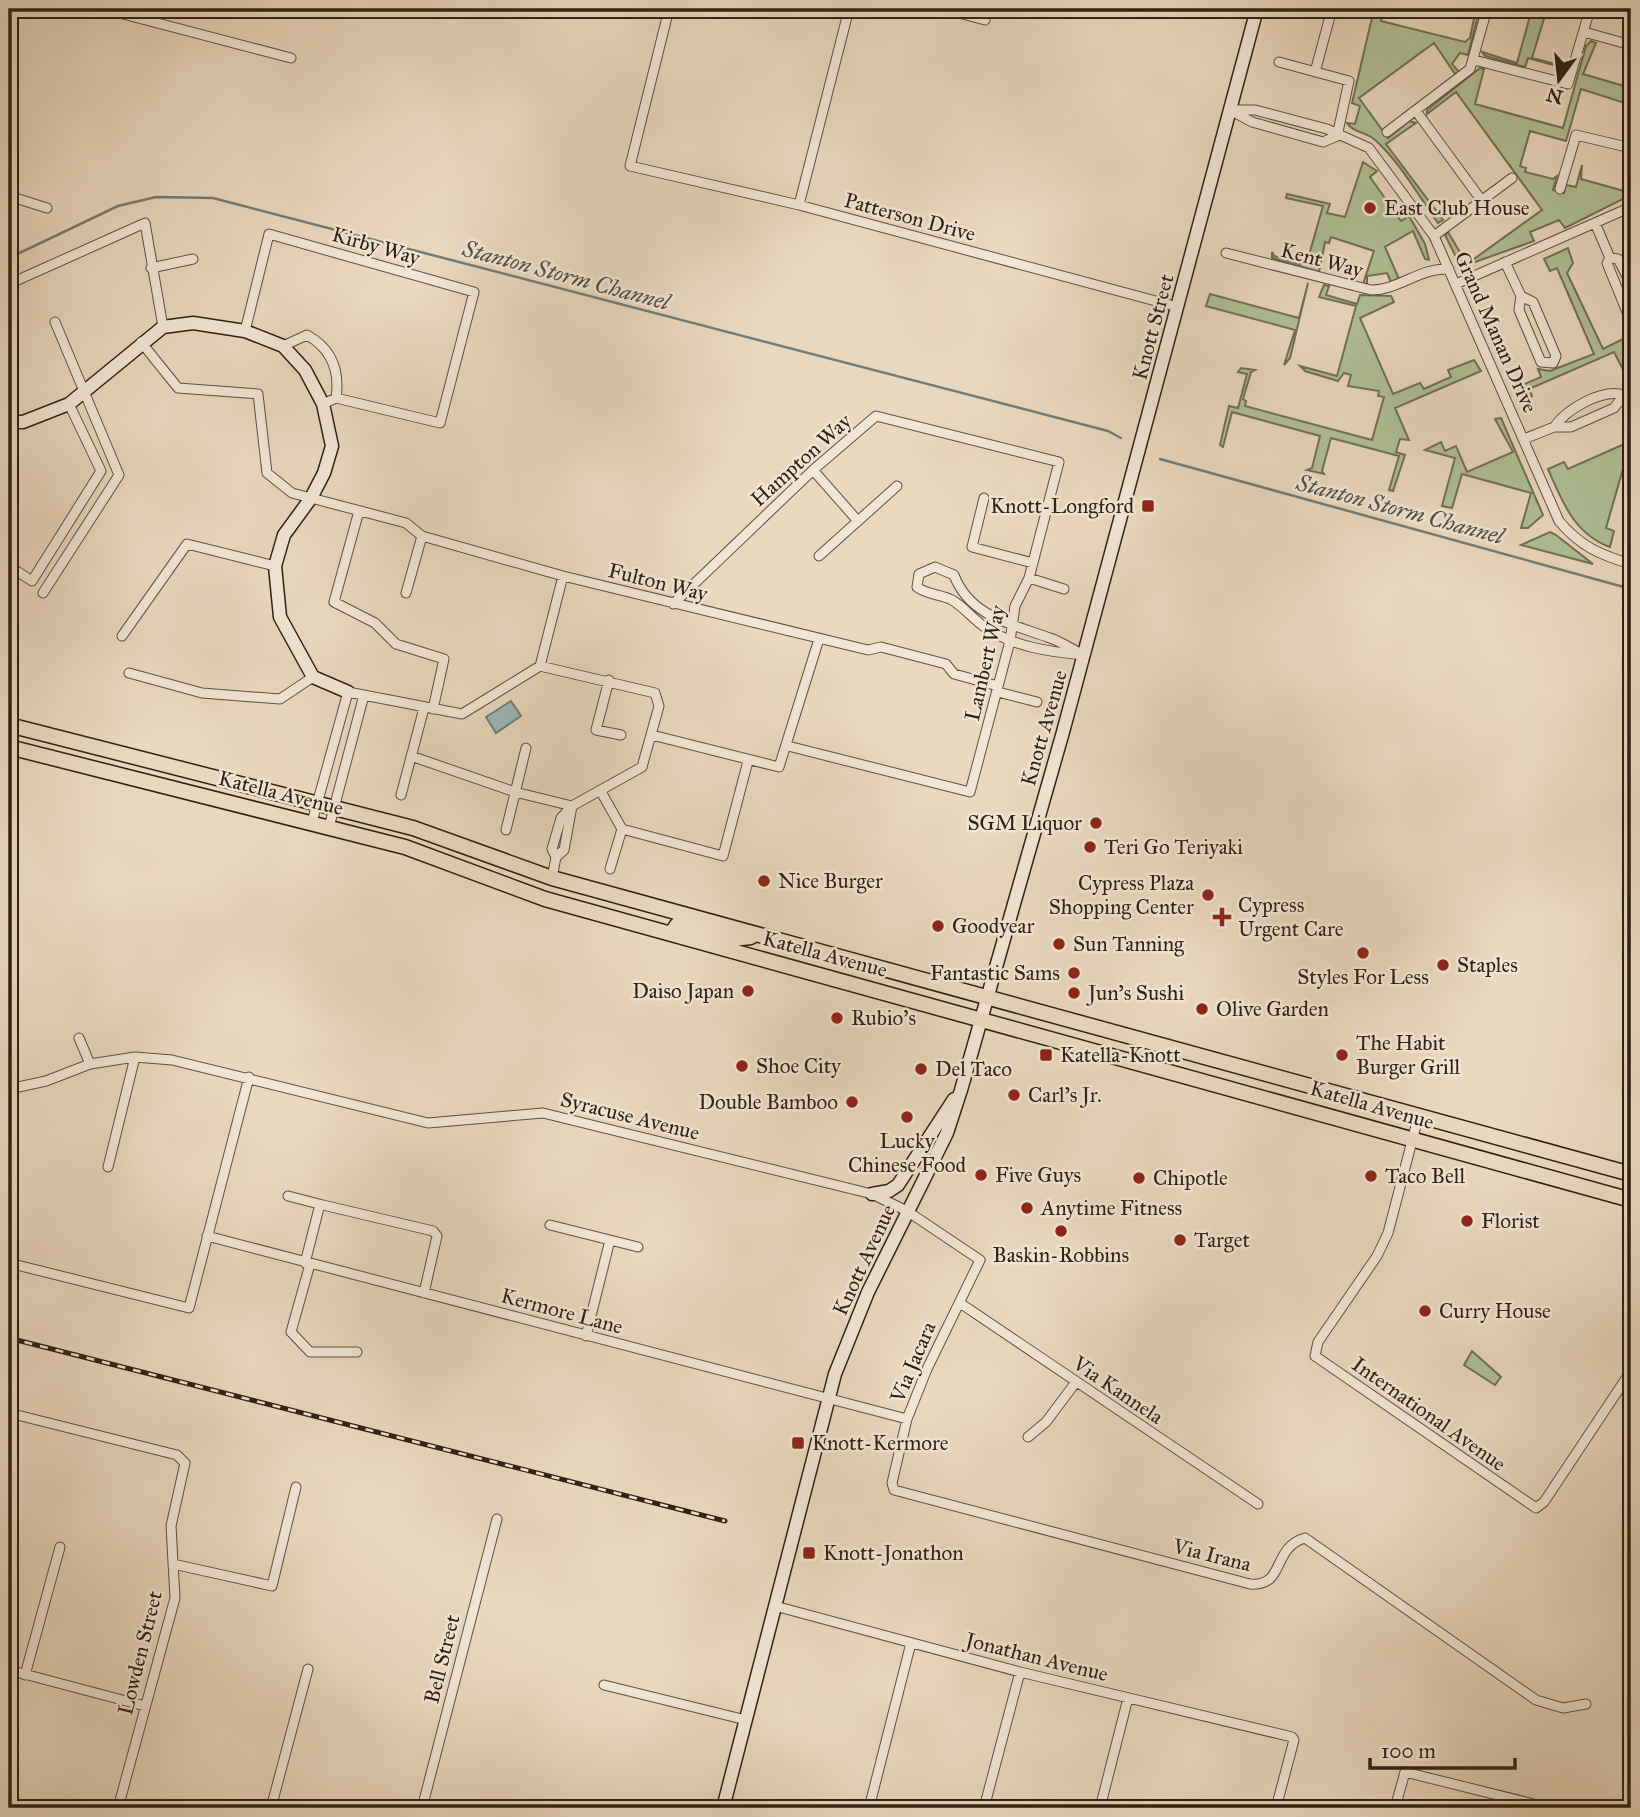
<svg xmlns="http://www.w3.org/2000/svg" width="1640" height="1817" font-family="'IM FELL Great Primer',serif">
<style>
.green{fill:#b0c096;stroke:#707054;stroke-width:2}
.water{fill:#9bb8bb;stroke:#707c78;stroke-width:2}
.lines{fill:none;stroke-linecap:round;stroke-linejoin:round}
.stream{stroke:#707c78;stroke-width:2.5}
.street-casing{stroke:#5e4f3e;stroke-width:11}
.secondary-casing{stroke:#2f2113;stroke-width:15}
.primary-casing{stroke:#2f2113;stroke-width:17}
.street{stroke:#f1e6d5;stroke-width:9}
.secondary{stroke:#f1e6d5;stroke-width:12}
.primary{stroke:#ead8be;stroke-width:14}
.rail-casing{stroke:#2f2113;stroke-width:5}
.rail{stroke:#f1e6d5;stroke-width:2.5;stroke-dasharray:8;stroke-linecap:butt}
.poi-dot{fill:#8f2418;stroke:#f1e6d5;stroke-width:2.5}
.labels{text-anchor:middle;stroke-width:5;stroke-linejoin:round;paint-order:stroke}
.poi-label{font-size:21px;fill:#2f2113;stroke:#f1e6d5;text-anchor:start}
.street-label{font-size:21px;fill:#2f2113;stroke:#f1e6d5}
.water-label{font-size:23px;font-style:italic;fill:#4f4e45;stroke:#f1e6d5}
</style>
<rect width="100%" height="100%" fill="#ead8be"/>
<filter id="stains"><feTurbulence type="fractalNoise" baseFrequency=".00286" numOctaves="4"/><feColorMatrix values="0 0 0 0 .2 0 0 0 0 .09 0 0 0 0 .02 0 0 0 .5 -.17"/></filter>
<radialGradient id="worn" r=".72"><stop offset=".6" stop-color="#630" stop-opacity="0"/><stop offset="1" stop-color="#630" stop-opacity=".3"/></radialGradient>
<!-- green -->
<path class="green" d="M1374,9H1384L1381,21L1465,42L1470,38L1476,9L1479,12L1468,55L1460,53L1452,64L1459,72L1455,74L1434,43L1359,98L1388,138L1409,121L1416,123L1386,144L1443,220L1438,223C1418,195 1400,162 1374,139C1366,132 1352,132 1347,123L1355,124L1360,106L1352,103Z
M1532,9H1547L1532,58L1567,67L1563,77H1558L1560,67L1528,58L1525,67L1485,56L1482,52L1517,63Z
M1591,41L1596,43L1583,74L1631,88V105L1581,89L1566,141L1530,131L1520,166L1526,168L1525,172L1553,179L1557,176L1553,190L1564,193L1566,185L1576,187L1582,165L1581,179L1624,191L1631,182V195L1565,228L1559,220L1530,232L1534,241L1461,267L1445,235L1448,232L1467,264L1542,210L1456,92L1427,114V110L1480,68L1484,69L1475,104L1563,128L1586,46Z
M1363,162L1377,171L1370,177L1401,221L1409,216L1425,244L1429,260L1425,259L1413,231L1385,247L1399,279L1391,282L1387,273L1367,276V285L1363,284L1374,251L1331,237L1329,243L1325,242L1319,272L1272,258V252L1274,256L1300,264L1302,260L1307,262L1323,206L1286,198L1287,194L1330,204L1327,213L1345,217Z
M1568,248L1573,263L1567,273L1603,349L1631,335L1626,375L1631,378L1630,383L1614,352L1529,389L1532,396L1519,403L1513,389L1541,377L1538,369L1550,371L1594,354L1557,268L1550,271L1544,259Z
M1308,283L1290,358L1284,365L1295,330L1206,306L1210,294L1299,318Z
M1324,285L1329,286L1326,295L1357,304L1360,295L1391,296L1394,302L1360,318L1393,394L1420,383L1424,389L1451,377L1448,370L1474,360L1481,371L1395,408L1409,440L1400,439L1396,452L1405,455L1393,491L1389,490L1399,456L1331,438L1322,471L1324,474L1307,470L1312,468L1320,436L1232,412L1223,447L1220,445L1229,406L1238,408L1247,374L1238,372L1241,368L1255,370L1251,372L1243,399L1246,401L1245,406L1372,440L1384,397L1378,396L1379,391L1348,386L1351,375L1344,373L1338,381L1305,371L1300,366L1337,376L1356,306L1319,297Z
M1501,418L1543,515L1528,528H1521L1531,493L1462,474L1452,508L1442,506L1455,458L1425,450L1441,442L1445,451L1456,446L1467,472L1513,452L1495,419Z
M1631,441L1606,528L1614,531L1610,547C1574,534 1562,501 1548,469L1564,462L1568,469Z
M1550,532L1556,535L1593,564L1521,545Z
M1472,1351L1501,1377L1495,1385L1464,1365Z"/>
<!-- water -->
<path class="water" d="M511,701L521,716L496,733L486,717Z"/>
<g class="lines">
<!-- stream -->
<path class="stream" d="M9,258L118,206L156,197L213,198L1108,431L1121,438
M1160,459L1631,589"/>
<defs>
<path id="street" d="M104,9L291,58
M669,9L630,166L799,205L1178,307
M944,9L985,20
M1584,32L1631,45
M1474,60L1568,84L1590,9
M1279,62L1349,81L1337,136
M1315,72L1332,9
M1229,110H1255L1327,129L1369,148L1434,236L1559,521C1580,546 1600,555 1631,564
M1230,110L1252,122L1323,142L1337,136
M1416,111L1482,201
M1387,132L1470,69L1487,9
M1560,189L1576,135L1631,148
M9,196L47,208
M799,205L849,9
M1595,223L1610,258L1607,263L1631,322
M1434,236L1512,178
M1226,253L1371,290C1399,290 1421,267 1449,269
M1610,258L1618,259L1631,284
M1505,262L1521,296L1519,310L1541,362L1553,363L1556,356L1533,302L1521,296
M151,268L193,259
M9,284L145,223L163,327
M1456,284L1631,207
M245,331L269,234L474,292L440,423L336,398L323,404
M141,342L178,388L258,394L267,473L292,493L406,523L422,536L563,576L868,650L881,647L946,664L954,674L998,686
M283,346L307,335C332,349 340,371 336,398
M1524,439L1554,427H1571L1614,408L1624,395C1602,388 1567,409 1554,427
M813,470L857,520
M984,498L972,547L1033,563
M359,511L334,602L375,623L396,644L444,659L433,709
M819,556L897,486
M9,566L32,581L101,471L69,404
M935,567L954,575C970,617 1012,624 1050,638C1062,642 1073,650 1084,655C1050,652 1015,647 986,628C974,620 964,607 952,600C941,594 927,595 917,587L919,574Z
M1029,578L1064,589
M43,593L119,475L55,322
M406,593L422,536
M673,604L813,470L876,416L1059,462L1029,578L1015,606L1010,641L970,792L788,746
M122,636L187,544L275,566
M540,666L563,576
M129,673L202,693L280,699L313,677
M609,680L596,730L621,735
M998,692L1037,702
M652,735L779,767L819,639
M411,756L515,792L572,806
M600,790L622,829L723,856L748,761
M401,795L424,708
M312,822L348,692L462,714L540,666L655,693L659,706L642,767L572,806L561,818L552,849L556,857L552,878
M329,827L364,695
M506,830L526,748
M556,857L564,850L572,806
M610,869L622,829
M79,1038L90,1064
M9,1089L46,1081L90,1064L135,1057L172,1060L428,1123L543,1113L872,1194L907,1211L980,1260L927,1369L907,1419L892,1483L894,1490L1250,1584C1286,1587 1271,1548 1305,1538L1536,1700L1563,1708L1586,1704
M1418,1118L1388,1233L1377,1256L1318,1342L1315,1356L1536,1508L1544,1502L1631,1371
M108,1167L135,1057
M288,1196L323,1205
M550,1225L638,1247
M207,1236L907,1419
M9,1263L189,1308L249,1077
M305,1263L319,1208L323,1205L433,1231L437,1236L424,1293
M310,1264L291,1332L310,1352H357
M960,1303L1258,1504
M586,1336L610,1240
M9,1413L177,1455L185,1463L171,1526L175,1598L118,1808
M1028,1437L1046,1422L1076,1382
M173,1564L272,1586L296,1487
M775,1606L1020,1672L1292,1737L1294,1740L1276,1808
M9,1670L145,1706
M25,1675L60,1547
M604,1685L746,1720
M271,1808L308,1669
M422,1808L497,1519
M869,1808L911,1643
M984,1808L1020,1672
M1100,1808L1128,1698
M1395,1808L1405,1772L1550,1808"/>
<path id="secondary" d="M9,422H23L69,404L163,327L193,323L245,331L283,346L305,370L323,404L332,446L324,473L311,498L284,535L275,566L280,617L313,677L348,692
M872,1194L889,1191L898,1185L954,1099
M723,1808L835,1374L868,1292L947,1133L961,1090L1063,732L1257,9"/>
<path id="primary" d="M9,725L413,828L552,878L1631,1174
M9,747L405,847L545,899L1631,1200
M671,934L677,925L733,939L751,937"/>
</defs>
<!-- street casing -->
<use href="#street" class="street-casing"/>
<!-- secondary casing -->
<use href="#secondary" class="secondary-casing"/>
<!-- primary casing -->
<use href="#primary" class="primary-casing"/>
<!-- street -->
<use href="#street" class="street"/>
<!-- secondary -->
<use href="#secondary" class="secondary"/>
<!-- primary -->
<use href="#primary" class="primary"/>
<defs>
<path id="rail" d="M9,1338L725,1521"/>
</defs>
<!-- rail casing -->
<use href="#rail" class="rail-casing"/>
<!-- rail -->
<use href="#rail" class="rail"/>
</g>
<!-- markers -->
<g class="poi-dot">
<circle cx="1370" cy="208" r="7"/>
<rect x="1141" y="499" width="14" height="14" rx="3.5"/>
<circle cx="1096" cy="823" r="7"/>
<circle cx="1090" cy="847" r="7"/>
<circle cx="764" cy="881" r="7"/>
<circle cx="1208" cy="895" r="7"/>
<path d="M1218.5 906.5h7v7h7v7h-7v7h-7v-7h-7v-7h7z"/>
<circle cx="938" cy="926" r="7"/>
<circle cx="1059" cy="944" r="7"/>
<circle cx="1363" cy="953" r="7"/>
<circle cx="1443" cy="965" r="7"/>
<circle cx="1074" cy="973" r="7"/>
<circle cx="748" cy="991" r="7"/>
<circle cx="1074" cy="993" r="7"/>
<circle cx="1202" cy="1009" r="7"/>
<circle cx="837" cy="1018" r="7"/>
<rect x="1039" y="1048" width="14" height="14" rx="3.5"/>
<circle cx="1342" cy="1055" r="7"/>
<circle cx="742" cy="1066" r="7"/>
<circle cx="921" cy="1069" r="7"/>
<circle cx="1014" cy="1095" r="7"/>
<circle cx="852" cy="1102" r="7"/>
<circle cx="907" cy="1117" r="7"/>
<circle cx="981" cy="1175" r="7"/>
<circle cx="1371" cy="1176" r="7"/>
<circle cx="1139" cy="1178" r="7"/>
<circle cx="1027" cy="1208" r="7"/>
<circle cx="1467" cy="1221" r="7"/>
<circle cx="1061" cy="1231" r="7"/>
<circle cx="1180" cy="1240" r="7"/>
<circle cx="1425" cy="1311" r="7"/>
<rect x="791" y="1436" width="14" height="14" rx="3.5"/>
<rect x="802" y="1546" width="14" height="14" rx="3.5"/>
</g>
<g class="labels">
<!-- poi labels -->
<g class="poi-label">
<text x="1384" y="215">East Club House</text>
<text x="1134" y="513" text-anchor="end">Knott-Longford</text>
<text x="1082" y="830" text-anchor="end">SGM Liquor</text>
<text x="1104" y="854">Teri Go Teriyaki</text>
<text x="778" y="888">Nice Burger</text>
<text x="1194" y="890" text-anchor="end">Cypress Plaza<tspan x="1194" dy="24">Shopping Center</tspan></text>
<text x="1238" y="912">Cypress<tspan x="1238" dy="24">Urgent Care</tspan></text>
<text x="952" y="933">Goodyear</text>
<text x="1073" y="951">Sun Tanning</text>
<text x="1457" y="972">Staples</text>
<text x="1060" y="980" text-anchor="end">Fantastic Sams</text>
<text x="1363" y="984" text-anchor="middle">Styles For Less</text>
<text x="734" y="998" text-anchor="end">Daiso Japan</text>
<text x="1088" y="1000">Jun's Sushi</text>
<text x="1216" y="1016">Olive Garden</text>
<text x="851" y="1025">Rubio's</text>
<text x="1356" y="1050">The Habit<tspan x="1356" dy="24">Burger Grill</tspan></text>
<text x="1060" y="1062">Katella-Knott</text>
<text x="756" y="1073">Shoe City</text>
<text x="935" y="1076">Del Taco</text>
<text x="1028" y="1102">Carl's Jr.</text>
<text x="838" y="1109" text-anchor="end">Double Bamboo</text>
<text x="907" y="1148" text-anchor="middle">Lucky<tspan x="907" dy="24">Chinese Food</tspan></text>
<text x="995" y="1182">Five Guys</text>
<text x="1385" y="1183">Taco Bell</text>
<text x="1153" y="1185">Chipotle</text>
<text x="1041" y="1215">Anytime Fitness</text>
<text x="1481" y="1228">Florist</text>
<text x="1194" y="1247">Target</text>
<text x="1061" y="1262" text-anchor="middle">Baskin-Robbins</text>
<text x="1439" y="1318">Curry House</text>
<text x="812" y="1450">Knott-Kermore</text>
<text x="823" y="1560">Knott-Jonathon</text>
</g>
<!-- street labels -->
<g class="street-label">
<text transform="translate(910 217) rotate(15)" y="7">Patterson Drive</text>
<text transform="translate(376 246) rotate(16)" y="7">Kirby Way</text>
<text transform="translate(1322 260) rotate(15)" y="7">Kent Way</text>
<text transform="translate(1153 327) rotate(-75)" y="7">Knott Street</text>
<text transform="translate(1496 332) rotate(66)" y="7">Grand Manan Drive</text>
<text transform="translate(801 460) rotate(-42)" y="7">Hampton Way</text>
<text transform="translate(658 582) rotate(14)" y="7">Fulton Way</text>
<text transform="translate(985 663) rotate(-77)" y="7">Lambert Way</text>
<text transform="translate(1044 728) rotate(-74)" y="7">Knott Avenue</text>
<text transform="translate(281 793) rotate(14)" y="7">Katella Avenue</text>
<text transform="translate(825 954) rotate(15)" y="7">Katella Avenue</text>
<text transform="translate(1372 1105) rotate(16)" y="7">Katella Avenue</text>
<text transform="translate(630 1116) rotate(14)" y="7">Syracuse Avenue</text>
<text transform="translate(864 1260) rotate(-65)" y="7">Knott Avenue</text>
<text transform="translate(562 1311) rotate(15)" y="7">Kermore Lane</text>
<text transform="translate(913 1362) rotate(-67)" y="7">Via Jacara</text>
<text transform="translate(1118 1390) rotate(34)" y="7">Via Kannela</text>
<text transform="translate(1429 1414) rotate(35)" y="7">International Avenue</text>
<text transform="translate(1212 1555) rotate(14)" y="7">Via Irana</text>
<text transform="translate(140 1653) rotate(-76)" y="7">Lowden Street</text>
<text transform="translate(1037 1657) rotate(14)" y="7">Jonathan Avenue</text>
<text transform="translate(442 1659) rotate(-76)" y="7">Bell Street</text>
</g>
<!-- water labels -->
<g class="water-label">
<text transform="translate(566 275) rotate(15)" y="8">Stanton Storm Channel</text>
<text transform="translate(1400 509) rotate(15)" y="8">Stanton Storm Channel</text>
</g>
</g>
<!-- margin -->
<rect width="1640" height="1817" fill="none" stroke="#ead8be" stroke-width="35"/>
<rect x="10" y="10" width="1619" height="1796" fill="none" stroke="#2f2113" stroke-width="3.5"/>
<rect x="18" y="18" width="1605" height="1782" fill="none" stroke="#2f2113" stroke-width="2"/>
<!-- north arrow -->
<g transform="translate(1559 80) rotate(195)" stroke="#f1e6d5" stroke-width="5" paint-order="stroke">
<path d="M0-5L12 26L0 18L-12 26Z" fill="#2f2113"/>
<text y="-10" font-size="19" font-weight="bold" text-anchor="middle" fill="#2f2113">N</text>
</g>
<!-- scale -->
<path d="M1370 1758v10h145v-10" fill="none" stroke="#2f2113" stroke-width="3.5"/>
<text x="1381" y="1758" font-size="21" fill="#2f2113" stroke="#f1e6d5" stroke-width="5" paint-order="stroke">100 m</text>
<rect width="100%" height="100%" filter="url(#stains)"/>
<rect width="100%" height="100%" fill="url(#worn)"/>
</svg>
